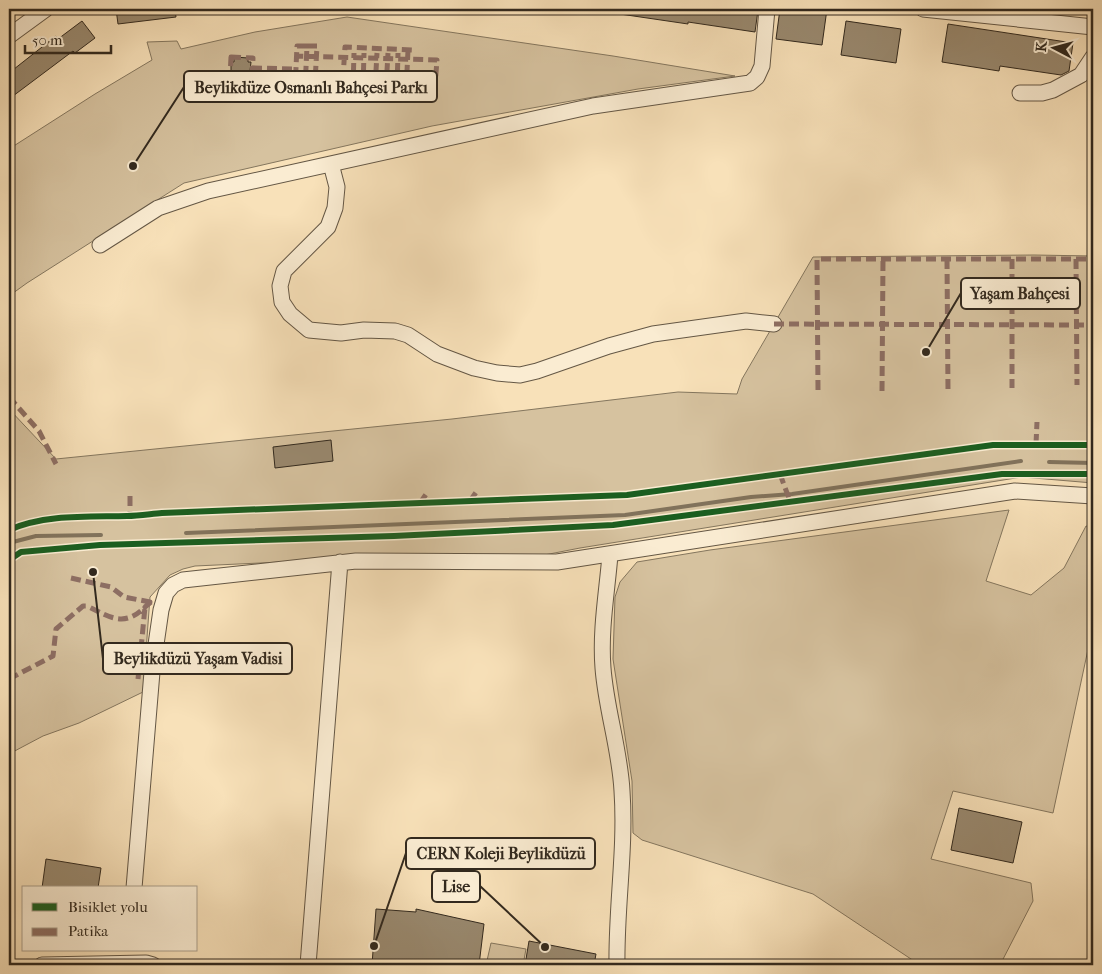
<svg xmlns="http://www.w3.org/2000/svg" width="1102" height="974" font-family="'IM FELL French Canon',serif">
<style>
.green{fill:#d6c29f;stroke:#84765e}
.lines{fill:none;stroke-linecap:round;stroke-linejoin:round}
.stream{stroke:#81725b;stroke-width:4}
.building{fill:#99896f;stroke:#32291e}
.minor-casing{stroke:#645745;stroke-width:17}
.minor{stroke:#faecd2;stroke-width:15}
.quiet{stroke:#8d6e63;stroke-width:5;stroke-dasharray:10 5;stroke-linecap:butt}
.cycleway-casing{stroke:#faecd2;stroke-width:9}
.cycleway{stroke:#1b5e20;stroke-width:6}
.leader{fill:none;stroke:#32291e;stroke-width:2}
.callout-dot{fill:#32291e;stroke:#faecd2;stroke-width:2}
.callout{fill:#faecd2;stroke:#32291e;stroke-width:2}
.callout-label{font-size:16px;text-anchor:middle;font-weight:bold;fill:#32291e}
</style>
<rect width="100%" height="100%" fill="#f8e1b9"/>
<filter id="stains"><feTurbulence type="fractalNoise" baseFrequency=".004" numOctaves="4"/><feColorMatrix values="0 0 0 0 .2 0 0 0 0 .09 0 0 0 0 .02 0 0 0 .5 -.17"/></filter>
<radialGradient id="worn" r=".72"><stop offset=".6" stop-color="#630" stop-opacity="0"/><stop offset="1" stop-color="#630" stop-opacity=".3"/></radialGradient>
<!-- green -->
<path class="green" d="M347,17L613,56L735,76L638,89L432,126L184,183L27,283L9,296V149L95,94L152,60L147,42L177,41L181,49L255,32Z
M1034,255L1093,256V483L1022,477L580,548L534,557L347,559L195,566L183,569L170,575L150,597L143,692L79,723L43,736L9,754V409L56,459L452,419L678,392L737,394L742,379L813,257Z
M1009,510L986,581L1031,595L1064,568L1086,526L1093,527V626L1053,813L953,791L931,859L1031,883L1033,901L1000,965H920L813,894L642,840L633,833L632,781L613,659L615,597L620,582L637,562L710,550Z
M491,943L526,949L523,965H486Z"/>
<g class="lines">
<!-- stream -->
<path class="stream" d="M1049,462L1093,463
M186,533L625,515L751,497L792,494L1021,461
M9,543L36,536L101,535"/>
</g>
<!-- building -->
<path class="building" d="M116,9H175L176,17L118,24Z
M620,9H749L758,10L755,32L688,22V24L620,14Z
M780,9H827L822,45L776,39Z
M82,21L95,38L75,53L73,51L9,99V73L56,36L58,39Z
M846,21L901,29L896,63L841,55Z
M948,24L1073,43L1069,71L1061,75L1000,66L999,71L942,62Z
M234,57L248,58V62H251L250,71H248V75H233V71H231V62H234Z
M331,440L333,461L275,468L273,447Z
M959,808L1022,822L1013,863L951,850Z
M46,859L101,868L98,888H42Z
M376,909L416,912V909L484,924L479,965H372Z
M529,941L596,954L594,965H525Z"/>
<g class="lines">
<defs>
<path id="minor" d="M923,9L1093,27
M9,36L46,9
M1020,93H1042L1053,90L1081,75L1093,57
M331,164L337,187L335,208L328,227L284,271L280,286L282,302L290,314L309,330L341,333L364,330L395,331L408,335L437,354L474,368L497,373L520,375L537,371L609,346L653,334L746,321L774,324
M100,245L158,208L208,191L593,106L750,83L757,77L762,66L767,9
M610,555C607,592 600,630 603,668C606,709 620,750 622,791C626,849 616,907 617,965
M134,888L152,672L161,610L166,593L173,585L183,580L356,561L557,562L1015,491L1093,496
M42,965L146,963L153,965
M308,965L340,562"/>
</defs>
<!-- minor casing -->
<use href="#minor" class="minor-casing"/>
<!-- minor -->
<use href="#minor" class="minor"/>
<!-- quiet -->
<path class="quiet" d="M297,46H307L305,89H295Z
M307,46H317L315,82
M408,50L406,93H342L345,47L412,50
M231,57L253,58L252,78L230,77Z
M252,68L296,69
M295,81L435,86L437,60L296,56
M353,88L354,53
M363,88L364,53
M375,88L377,53
M386,88L388,53
M397,88L398,53
M272,96L275,68
M947,259L948,391
M1012,259V388
M1076,259L1077,385
M774,324L1093,325
M818,390L817,259H1093
M882,391L883,259
M9,397L39,431L56,464
M1036,444L1037,422
M780,474L790,501L785,502
M130,496V516
M470,501L477,491
M420,503L427,493
M71,578L111,587L124,597L150,602L145,607L151,602
M9,679L53,656L56,629L83,606H87C110,617 124,628 145,607
M138,679L145,607"/>
<defs>
<path id="cycleway" d="M9,530C45,514 89,517 127,516C139,516 150,514 162,513L627,495L993,445H1093
M9,560L21,552L100,545L394,536L613,525L1002,474H1093"/>
</defs>
<!-- cycleway casing -->
<use href="#cycleway" class="cycleway-casing"/>
<!-- cycleway -->
<use href="#cycleway" class="cycleway"/>
</g>
<!-- callouts -->
<path class="leader" d="M133 166L184 87M926 352L961 293M93 572L103 659M374 946L406 853M545 947L480 886"/>
<g class="callout-dot">
<circle cx="133" cy="166" r="5"/>
<circle cx="926" cy="352" r="5"/>
<circle cx="93" cy="572" r="5"/>
<circle cx="374" cy="946" r="5"/>
<circle cx="545" cy="947" r="5"/>
</g>
<g class="callout">
<rect x="184" y="71" width="253" height="31" rx="5"/>
<rect x="961" y="278" width="119" height="31" rx="5"/>
<rect x="103" y="643" width="189" height="31" rx="5"/>
<rect x="406" y="838" width="189" height="31" rx="5"/>
<rect x="432" y="871" width="48" height="31" rx="5"/>
</g>
<g class="callout-label">
<text x="311" y="93">Beylikdüze Osmanlı Bahçesi Parkı</text>
<text x="1020" y="299">Yaşam Bahçesi</text>
<text x="198" y="664">Beylikdüzü Yaşam Vadisi</text>
<text x="501" y="859">CERN Koleji Beylikdüzü</text>
<text x="456" y="892">Lise</text>
</g>
<!-- margin -->
<rect width="1102" height="974" fill="none" stroke="#f8e1b9" stroke-width="30"/>
<rect x="10" y="10" width="1082" height="954" fill="none" stroke="#32291e" stroke-width="2.5"/>
<rect x="15" y="15" width="1072" height="944" fill="none" stroke="#32291e"/>
<!-- legend -->
<rect x="22" y="886" width="175" height="65" fill="#faecd2" stroke="#aa9e8a"/>
<rect x="32" y="903" width="25" height="8" fill="#1b5e20" stroke="#aa9e8a"/>
<text x="68" y="912" font-size="15" fill="#32291e">Bisiklet yolu</text>
<rect x="32" y="928" width="25" height="8" fill="#8d6e63" stroke="#aa9e8a"/>
<text x="68" y="936" font-size="15" fill="#32291e">Patika</text>
<!-- north arrow -->
<g transform="translate(1054 48) rotate(276)" stroke="#faecd2" stroke-width="4" paint-order="stroke">
<path d="M0-4L9 19L0 12L-9 19Z" fill="#32291e"/>
<text y="-8" font-size="14" font-weight="bold" text-anchor="middle" fill="#32291e">K</text>
</g>
<!-- scale -->
<path d="M25 45v8h86v-8" fill="none" stroke="#32291e" stroke-width="2.5"/>
<text x="32" y="45" font-size="15" fill="#32291e" stroke="#faecd2" stroke-width="4" paint-order="stroke">50 m</text>
<rect width="100%" height="100%" filter="url(#stains)"/>
<rect width="100%" height="100%" fill="url(#worn)"/>
</svg>
